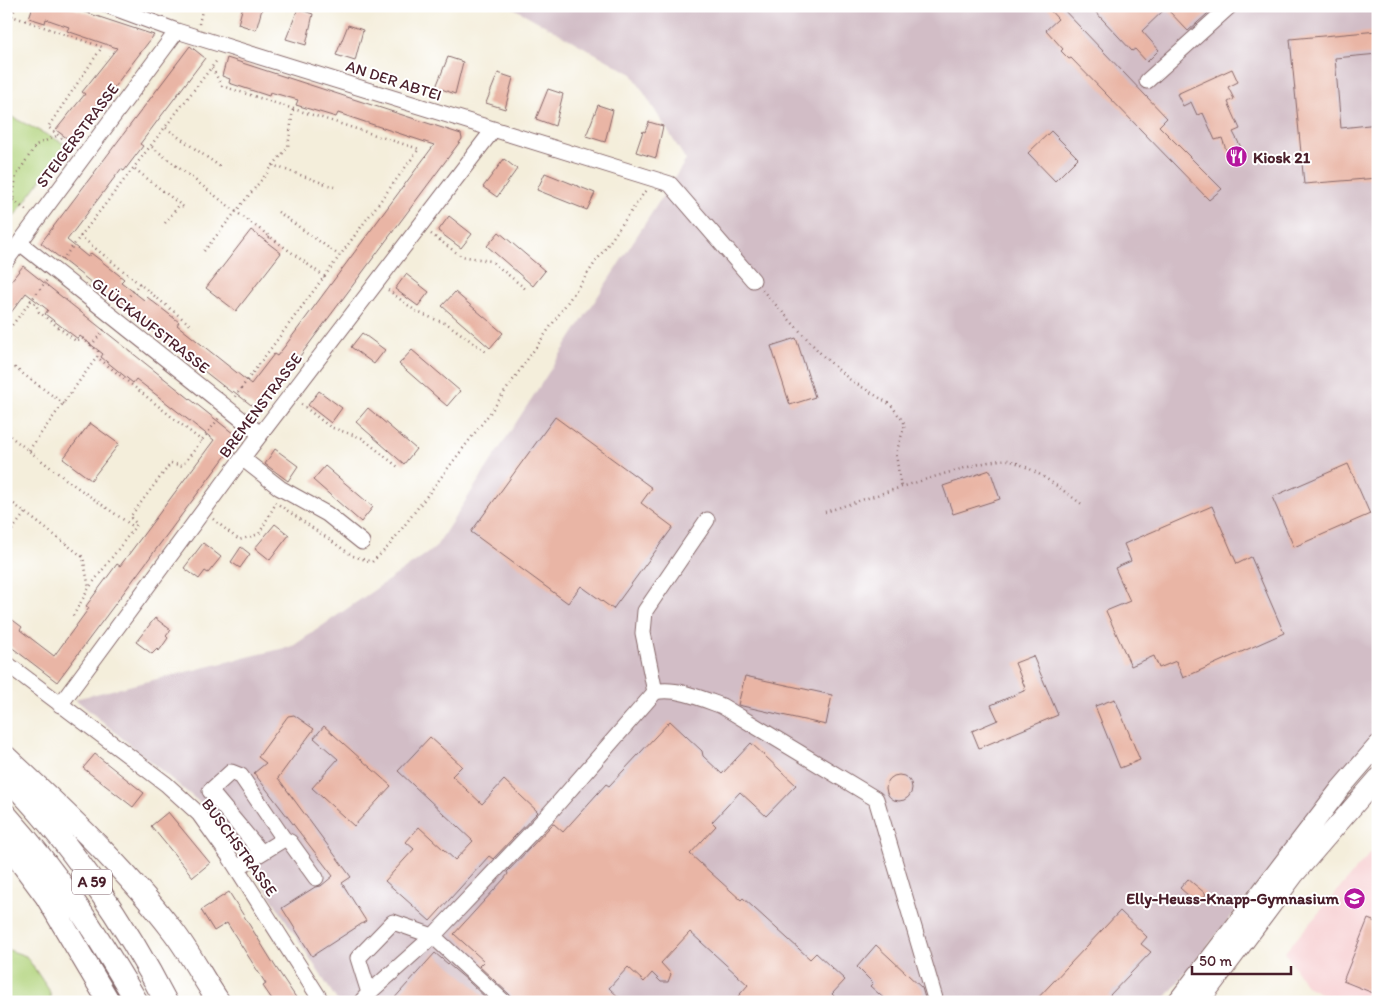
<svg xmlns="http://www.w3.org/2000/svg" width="1384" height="1008" font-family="Itim,sans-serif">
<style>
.built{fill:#f7cfd1}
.industrial{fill:#d2bdc6}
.green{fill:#b1d37b;stroke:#7e7953}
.building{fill:#e9b5a5}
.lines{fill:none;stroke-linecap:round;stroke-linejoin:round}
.minor-casing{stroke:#866769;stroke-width:17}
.major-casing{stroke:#866769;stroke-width:21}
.highway-casing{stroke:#866769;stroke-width:24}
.path{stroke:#866769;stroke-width:2.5;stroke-dasharray:1 4;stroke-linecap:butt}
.minor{stroke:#fff;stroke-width:15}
.major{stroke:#fff;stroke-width:19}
.highway{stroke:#fff;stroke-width:22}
.labels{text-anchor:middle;stroke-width:4;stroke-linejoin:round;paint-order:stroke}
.shield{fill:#fff;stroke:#80626b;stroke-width:1}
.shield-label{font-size:15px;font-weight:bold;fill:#4a1f2b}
.street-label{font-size:16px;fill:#4a1f2b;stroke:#fff}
.poi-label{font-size:16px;font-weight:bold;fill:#4a1f2b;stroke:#fff;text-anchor:start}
</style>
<rect width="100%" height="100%" fill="#fff"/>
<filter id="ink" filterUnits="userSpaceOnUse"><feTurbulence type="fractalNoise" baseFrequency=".02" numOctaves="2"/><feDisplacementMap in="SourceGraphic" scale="10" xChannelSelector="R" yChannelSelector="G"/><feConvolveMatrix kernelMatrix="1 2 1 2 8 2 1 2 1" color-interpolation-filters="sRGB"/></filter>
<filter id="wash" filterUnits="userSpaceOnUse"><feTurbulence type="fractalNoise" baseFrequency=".0096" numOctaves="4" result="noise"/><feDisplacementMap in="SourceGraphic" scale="20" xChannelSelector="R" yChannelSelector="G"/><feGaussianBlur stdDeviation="1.12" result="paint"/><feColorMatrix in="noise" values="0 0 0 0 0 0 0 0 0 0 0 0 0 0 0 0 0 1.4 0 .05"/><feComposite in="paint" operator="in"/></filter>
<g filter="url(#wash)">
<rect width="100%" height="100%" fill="#f4eedb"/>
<!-- built -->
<path class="built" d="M1378,844V1002H1337L1306,986L1285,952Z"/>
<!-- industrial -->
<path class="industrial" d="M510,6H1378V736L1162,1002H338L222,821L75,699L293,646L435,548L686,160L632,74Z"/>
<!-- green -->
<path class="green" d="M6,114L67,145L6,227Z
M6,949L26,956L49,990L52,1002H6Z"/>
<g id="blocks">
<!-- building -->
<path class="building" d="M33,6H66L154,35L72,142L56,130L85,94L82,92L86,87L117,48L67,31L69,27L46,19L45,23L29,18Z
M243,6H261L262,9L256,30L238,24Z
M1046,6H1060L1167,118L1159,126L1222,189L1209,200L1071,58L1069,59L1061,51L1063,49L1046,30L1058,19Z
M1090,6H1216L1188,31L1166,8L1142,31L1159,50L1147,62L1135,49L1132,51Z
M298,9L313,14L306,45L286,39Z
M348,25L363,30L355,61L336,55Z
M1378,31V54L1335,58L1341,128L1378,124V178L1304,184L1290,39Z
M190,46L205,58L140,144L143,146L124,171L121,169L67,240L88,257L91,253L100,260L124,279L121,282L144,300L147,297L179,322L177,325L251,384L274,354L277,356L285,346L434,145L338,113L336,117L296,105L298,100L270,92L269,96L229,83L230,79L222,76L227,58L461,134L462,139L259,411L233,391L232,393L41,243Z
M448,57L463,62L455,94L436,87Z
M1232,69L1238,82L1228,87L1234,99L1228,102L1240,129L1233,132L1245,155L1241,158L1230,161L1222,138L1215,140L1203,113L1197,115L1191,102L1183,106L1177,94Z
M498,73L513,78L505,109L486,103Z
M548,89L563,94L555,126L536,119Z
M598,105L613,110L605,142L586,136Z
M649,122L663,126L656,158L636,152L643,131L645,132Z
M1051,131L1078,158L1055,181L1028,153Z
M504,159L517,169L497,197L483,187Z
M545,173L595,193L587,210L537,190Z
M449,216L472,234L461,248L438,231Z
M251,230L281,253L236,311L206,288Z
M499,232L545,271L533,286L487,246Z
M23,266L239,438L57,682L6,643V615L22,627L20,630L54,656L89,608L86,606L117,564L120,566L214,440L136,379L133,383L101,357L103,354L80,336L78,339L45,314L48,310L26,293L6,319V287Z
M406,274L429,292L418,306L395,289Z
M455,292L503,333L490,348L442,306Z
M362,333L385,350L374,364L351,347Z
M796,338L815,397L790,405L771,346Z
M412,350L460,391L447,406L399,364Z
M319,391L342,408L331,423L308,405Z
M368,408L416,449L404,464L356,422Z
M555,417L652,488L641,503L673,527L613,609L581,586L568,603L471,532Z
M90,423L119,444L91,480L63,459Z
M275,449L298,466L288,481L265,464Z
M1348,464L1370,514L1294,547L1272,497Z
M325,466L373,507L361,522L313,480Z
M990,470L1000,499L953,514L943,486Z
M1212,506L1237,564L1251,557L1284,633L1183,678L1176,661L1159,668L1154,656L1131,666L1106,611L1130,601L1115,568L1131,561L1124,544Z
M275,524L289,535L270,560L255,548Z
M203,543L221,557L208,573L205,571L199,579L184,568Z
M241,547L250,554L240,568L231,562Z
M155,618L171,630L166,636L168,638L159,651L157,649L152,654L136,642Z
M1033,656L1058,715L979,748L972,731L998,720L991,705L1026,690L1015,663Z
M745,676L832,695L826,725L738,705Z
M1115,699L1140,760L1120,768L1095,706Z
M294,715L314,729L278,778L351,877L342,883L366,921L312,956L282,908L315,887L321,886L333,876L254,773L266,763L258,757L288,716Z
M670,721L702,751L703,756L722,774L751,743L796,785L766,816L740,792L712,822L716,826L690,854L741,900L743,898L810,959L816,953L845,980L832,994L840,1002H733L748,985L690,932L661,963L671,974L668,982H661L652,973L644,982L628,967L609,988L624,1002H513L510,995L479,966L484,961L454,934L504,879L508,874L507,872L552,825L554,824L563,832L606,784L609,786Z
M324,726L391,786L354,826L312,788L338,759L314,738Z
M430,737L462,766L452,776L482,804L504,780L538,812L493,859L489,856L430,921L385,881L414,849L406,842L419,827L455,860L473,841L398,771Z
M95,754L144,793L133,807L83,768Z
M886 788a13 13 0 1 1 26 0a13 13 0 1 1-26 0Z
M168,812L210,863L193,877L151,826Z
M1188,879L1206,894L1198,904L1180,888Z
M229,892L275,966L299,1002H274L263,986L266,984L227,923L214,931L201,910Z
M1120,911L1147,937L1141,944L1151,952L1109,996L1116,1002H1034Z
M1368,919L1378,923V995L1343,981Z
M876,945L922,988L925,998L921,1002H888L870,986L873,983L857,967Z
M435,953L467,980L490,1002H391Z"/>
</g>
</g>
<g filter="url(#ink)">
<use href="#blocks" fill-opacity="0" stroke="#866769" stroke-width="1"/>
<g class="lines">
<defs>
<path id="minor" d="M109,6L177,31L670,184L753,280
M1147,81L1230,6
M20,243L260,434
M6,261L177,31
M242,458L280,488L327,514L362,542
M6,663L166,784L199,814L229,856L322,1002
M655,692L643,633L645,611L707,520
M60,705L234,469L493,130
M261,852L210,791L231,772L241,776L284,839
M237,868L284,839L290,842L316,878
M369,993L433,936L504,1002
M361,1002L369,993L358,958L393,922L433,936L547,816L655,692C676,687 703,699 722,706L876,799L936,1002"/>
<path id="major" d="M1177,1002L1340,789L1378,745
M1199,1002L1294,875L1378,778"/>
<path id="highway" d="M6,757C65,812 124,867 173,931C190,953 203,979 219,1002
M6,777C67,837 127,926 166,1002
M6,815C59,874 97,934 137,1002
M6,842L46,896L109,1002"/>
</defs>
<!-- minor casing -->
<use href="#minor" class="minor-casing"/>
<!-- major casing -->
<use href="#major" class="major-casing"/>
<!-- highway casing -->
<use href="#highway" class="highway-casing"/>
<!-- path -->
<path class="path" d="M6,14L102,47L48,127L74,148
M12,16L16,6
M199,24L203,6
M212,68L222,86L419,149L234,398
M166,128L222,168
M152,147L235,211L325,277
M272,165L334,187
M135,169L186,209
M13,200L27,211
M6,204L13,200L16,176L36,145L59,135
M278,212L340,256
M165,223L180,204
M431,234L461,256L491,261L527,290
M80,236L193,327
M265,241L270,237
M204,251L288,147L293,109
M62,260L218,59
M388,290L417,312L449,325L486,352
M762,290L823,356L849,379L891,405L905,424L896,454L901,488
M30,300L36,304L39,312L76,341L82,338L98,351L97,357L202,441
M120,307L140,283
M6,333L47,280
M91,346L105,328
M6,367L10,370L15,368L64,404
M301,404L330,427L362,438L398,467
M6,433L68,481L134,527
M29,450L97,357
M6,498L83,557L89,588
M275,502L353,556L372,562L388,547L490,413L646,190
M825,512C851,504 992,455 1008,460C1034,467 1062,490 1083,505
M213,519L239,540L259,534L276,503
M6,538L25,513
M73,616L89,588L137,524L130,517L171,463L182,466L219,418"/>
<!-- minor -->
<use href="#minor" class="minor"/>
<!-- major -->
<use href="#major" class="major"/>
<!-- highway -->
<use href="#highway" class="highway"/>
</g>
</g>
<!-- icons -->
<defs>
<symbol id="restaurant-disc" viewBox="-11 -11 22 22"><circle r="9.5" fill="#b5179e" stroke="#fff"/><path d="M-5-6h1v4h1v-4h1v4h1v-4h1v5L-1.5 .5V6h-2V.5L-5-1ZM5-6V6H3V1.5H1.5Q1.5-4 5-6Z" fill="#fff"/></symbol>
<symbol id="school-disc" viewBox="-11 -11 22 22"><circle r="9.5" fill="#b5179e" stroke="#fff"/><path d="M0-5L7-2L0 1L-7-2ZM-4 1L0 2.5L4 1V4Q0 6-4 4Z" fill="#fff"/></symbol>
</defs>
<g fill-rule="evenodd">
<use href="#restaurant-disc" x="1224" y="144" width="25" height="25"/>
<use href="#school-disc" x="1342" y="886" width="25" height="25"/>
</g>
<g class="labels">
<!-- shield labels -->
<rect class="shield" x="72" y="869.5" width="40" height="25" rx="4"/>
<g class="shield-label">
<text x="92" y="887">A 59</text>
</g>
<!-- street labels -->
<g class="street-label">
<text transform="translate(394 80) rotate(18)" y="6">AN DER ABTEI</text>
<text transform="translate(77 135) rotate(-53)" y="6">STEIGERSTRASSE</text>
<text transform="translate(151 325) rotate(38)" y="6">GLÜCKAUFSTRASSE</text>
<text transform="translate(260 405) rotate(-53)" y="6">BREMENSTRASSE</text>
<text transform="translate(240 847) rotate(54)" y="6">BUSCHSTRASSE</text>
</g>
<!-- poi labels -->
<g class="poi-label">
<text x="1253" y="163">Kiosk 21</text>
<text x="1339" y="904" text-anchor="end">Elly-Heuss-Knapp-Gymnasium</text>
</g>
</g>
<!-- margin -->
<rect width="1384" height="1008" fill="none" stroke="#fff" stroke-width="25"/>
<!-- scale -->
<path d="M1192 966v8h99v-8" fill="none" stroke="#4a1f2b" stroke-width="2.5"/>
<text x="1199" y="966" font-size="15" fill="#4a1f2b" stroke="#ffffff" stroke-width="4" paint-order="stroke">50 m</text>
</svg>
